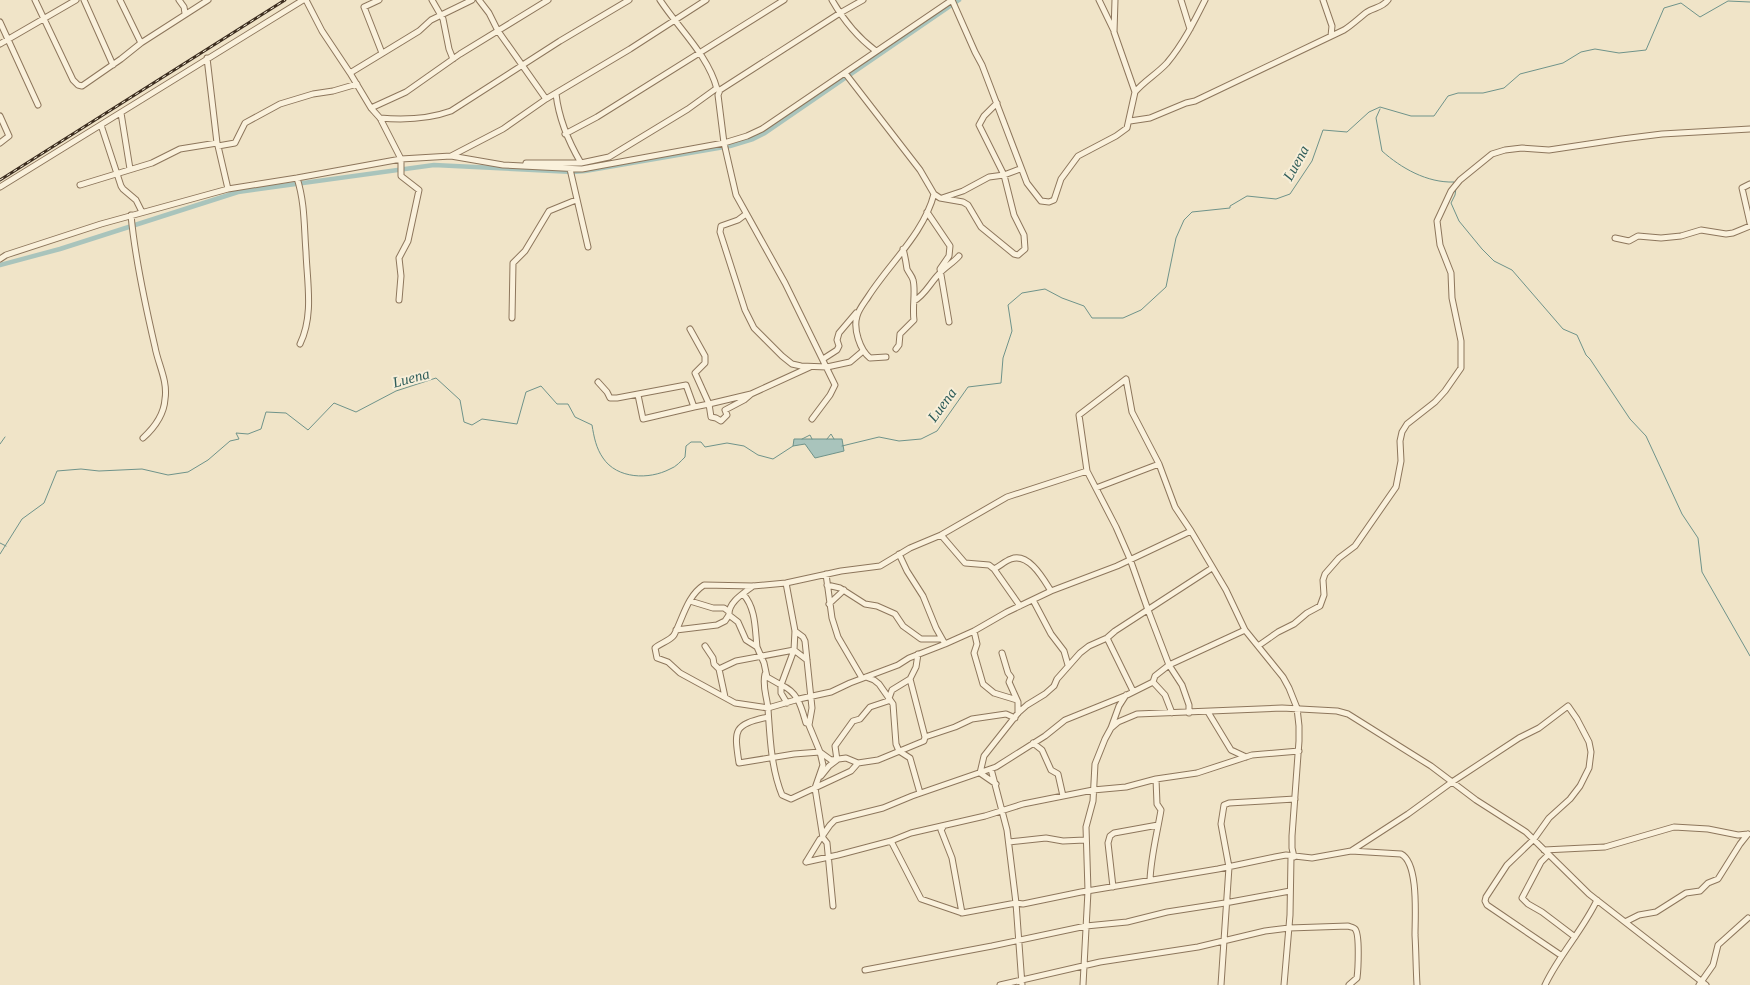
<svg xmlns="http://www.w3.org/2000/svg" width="1750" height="985" font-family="Georgia,serif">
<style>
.water{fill:#a9c4bc;stroke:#6f938a}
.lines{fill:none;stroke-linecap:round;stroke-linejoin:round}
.stream{stroke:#6f938a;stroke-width:1}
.canal{stroke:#a9c4bc;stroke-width:4.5}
.minor-casing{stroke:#8d765c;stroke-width:7}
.minor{stroke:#faf1dc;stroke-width:5}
.rail-casing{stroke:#3d2e20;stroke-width:3}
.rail{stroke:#f7eed8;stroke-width:1;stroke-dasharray:4;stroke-linecap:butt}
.labels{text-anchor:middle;stroke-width:4;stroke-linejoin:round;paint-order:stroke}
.water-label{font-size:15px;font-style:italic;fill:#2f5d5a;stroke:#f7eed8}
</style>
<rect width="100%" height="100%" fill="#f0e4c8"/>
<!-- water -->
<path class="water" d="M794,439H842L844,451L815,458L805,444L793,446Z"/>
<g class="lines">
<!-- stream -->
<path class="stream" d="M1380,109L1376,118L1382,151C1401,168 1427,183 1454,182V184
M1456,188L1455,195L1451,203L1459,221L1482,249L1494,261L1512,270L1563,329L1577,335L1586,355L1590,359L1630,419L1646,436L1682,514L1698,538L1702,572L1750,656
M802,439L810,435L812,439
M827,439L831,434L834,439
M0,444L5,437
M842,446L879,437L899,441L921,439L937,431L968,387L1001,383L1003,358L1012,331L1008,305L1022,293L1045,289L1062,298L1084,306L1092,318H1123L1141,310L1166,287L1176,238L1184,220L1192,212L1230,208V206L1247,196L1276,199L1290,194L1312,161L1323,130L1347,132L1369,112L1380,107L1411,116H1434L1448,96L1458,93H1483L1504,88L1520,74L1563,63L1581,52L1595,49L1619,53L1646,50L1664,8L1681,3L1700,17L1728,1L1750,2
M0,543L6,546
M0,554L22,519L44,503L57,471L81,469L99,471L142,469L168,475L188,472L208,460L230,441L239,439L236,433L248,434L261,429L266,412L286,413L308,430L334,403L356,412L396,391L436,378L460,400L464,422L472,425L482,419L517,424L526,392L541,386L557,404H568L575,417L592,425C594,437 596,448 603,458C617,479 649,480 670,469C676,467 681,461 685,457L686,446L691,442H701L705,447L727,443L744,446L758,455L773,459L793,446"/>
<!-- canal -->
<path class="canal" d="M0,265L60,249L238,192L434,165L573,172L585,171L730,146L753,139L765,133L959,0"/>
<defs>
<path id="minor" d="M35,0L73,80L78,85L82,86L121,59L141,43L208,0
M84,0L113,65
M120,0L141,43
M179,0L184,7L185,13
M306,0L322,31L350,73L371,108L380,118L401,159V176L419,190L408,241L399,258L401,276L399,300
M379,0L364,7L382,53
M432,0L443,19L449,49L453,59
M479,0L489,13L498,31L546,99
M660,0C679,29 708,55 717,89
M832,0C844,21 857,37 876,51
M952,0L975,52L982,65L1027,183L1041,201L1049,202L1054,200L1061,179L1078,156L1116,136L1127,128L1135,92L1114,32L1115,0
M1099,0L1114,31
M1181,0L1190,29
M1323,0L1332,26L1331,36
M0,22L38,105
M0,44L76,0
M207,58L217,143
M350,73L419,31L431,20L472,0
M845,73L920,170L934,194C924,233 889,264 868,297C864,303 859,309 857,316C853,329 860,350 870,358L886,357
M1135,92C1144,81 1157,74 1167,63C1183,44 1194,22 1205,0
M556,94C559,120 568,141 581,163
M371,108L406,92L460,54L548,0
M121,113L130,169
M0,116L9,136L0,143
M380,118C403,120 429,119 451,111L560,41L629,0
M1130,121L1150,118L1186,103L1195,101L1344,30C1352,25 1359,18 1367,12C1375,7 1382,8 1388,0
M101,125L121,186L123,189L136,200L142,212
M565,134L597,117L784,0
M218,146L228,189
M451,156L503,129L546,99L630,49L706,0
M526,163H581L609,157L688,109L717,88
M570,169L588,247
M297,178C305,203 304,227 306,252C307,282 314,315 300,344
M1750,184L1742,188L1750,223
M80,185L152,163L180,149L217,143L218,146L235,143L245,123L280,104L313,94L333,91L357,84
M0,187L303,0
M934,194L940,198L963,202L968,205L981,227L1014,254L1018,255L1025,249L1024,235L1014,215L1004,175L979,125L984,116L997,103
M942,198L963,191L989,177L1004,175L1020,169
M927,212L950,246L949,256L940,269L949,322
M746,214L738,220L721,226L720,232L745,310L754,328L782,356L792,364L801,366L827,367L850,362L863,351
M131,215C135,259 145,304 155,347C158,364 168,381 165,399C164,415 154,428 143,438
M1615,238L1629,241L1638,236L1661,238L1681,236L1701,230L1726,234L1733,233L1750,226
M0,259L6,255L101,224L228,189L297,178L401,159L451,156L503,165L582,169L724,143L747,136L762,129L952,0
M914,301C925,295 930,283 939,274C945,267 953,263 959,256
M512,318L513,263L525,251L549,211L576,200
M690,329L705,356V363L695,373L709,404L711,417L716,418L721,421L727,415L725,410L744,400L751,394L709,404L694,407
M896,349L899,345L900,334L914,320C912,308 916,290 913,280C912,276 909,273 907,269C906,262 905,256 903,249
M823,359L837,350L839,346L837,340L839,333L856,313
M598,382L607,392L610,398H617L686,385L694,407L643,419L638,395
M751,394L810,367
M812,419L830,395L835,385L785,283L736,195L724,143L718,95L720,90L840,13L863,0
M1096,488L1159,464
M941,535L965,563L989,565L994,569L1020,606
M899,554L907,571L923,596L936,628L945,644L909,658L898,665L850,683L831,692L799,699L768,708L735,703L680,673L668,662L657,658L655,648C660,643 670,641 674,635C683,618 687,596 704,585L753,586L786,583L841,571L880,566L910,548L941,535L1007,497L1087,471
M994,569C1000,566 1005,561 1011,559C1029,552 1044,580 1051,591
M826,574L832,618L838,637L862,678
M786,583L795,631L794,650L807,660
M827,585L840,588L865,604L877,606L895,614L903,626L921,639H942
M743,594C756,608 755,629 757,647
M1033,600L1051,634L1064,651L1068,665
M690,601L713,608H724L728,611
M829,604L844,590
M729,615L738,622L746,640L757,647L764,663L767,677L781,685V693L787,703
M676,630L717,625L725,621L729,615C728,602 744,593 753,586
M795,631L803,637L805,641L812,708L809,725
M974,631L977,644L974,653L983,684L994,693L1017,700
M1107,638L1133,691
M945,644L974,631L1007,612L1051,591L1117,566L1191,531
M705,646L713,658L714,664L719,669
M1258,646L1278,632L1294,624L1307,613L1320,606L1324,595L1323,580L1325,574L1339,558L1355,546L1396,487L1401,461L1400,441L1402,432L1407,424L1435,402L1445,391L1461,368V341L1452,298L1451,273L1440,245L1437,221L1451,191L1460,180L1492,154L1505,150L1522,148L1549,150L1622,139L1662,134L1750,129
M794,650L781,685C798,692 801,706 806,723H808L820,752L823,765L815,788L823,838L827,843L833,906
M1002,653L1008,673L1011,677L1009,682L1018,702V713
M765,674C762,687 767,696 768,709C770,737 771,768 782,795L791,799L851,771L858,763L878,760L924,741L925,737L910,679L916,667L918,654
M866,677L874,680L879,684L893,704L896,744L899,751L910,758L920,793
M1153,682L1165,695L1172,713
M725,697L719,669L736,661L794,650
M1208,712L1231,750L1246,757
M1189,713V705L1182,685L1169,665L1148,610L1130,559L1116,527L1087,471L1079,415L1126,379L1132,412L1159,464L1175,507L1191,531L1226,590L1245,630L1283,677L1289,688L1297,708L1299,726V741L1292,836V848L1294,857
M768,717C733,725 734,729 739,763L794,754L820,752L831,760L846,758L858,763
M1111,728L1118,722L1137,714L1282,708L1337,711L1348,714L1431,766L1476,800L1526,832L1589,894L1706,985
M925,737L955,727L972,719L1006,714L1015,718
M1033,743L1042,750L1051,770L1058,774L1063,796
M991,769L1007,830L1016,903L1022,985
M821,776L829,766L837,760L835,746L853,721L860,719L870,707L888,701L892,690L910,679
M996,784L980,773L984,756L1018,713L1027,705L1045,694L1054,686L1057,679L1080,653L1089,646L1107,638L1115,631L1212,568
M943,827L941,830L952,858L962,913
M823,835L830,825L835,820L883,808L912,796L996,767L1045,736L1065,720L1127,695L1153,682L1155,676L1169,665L1245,630
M891,841L921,899L962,913L1016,903L1023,904L1081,892L1218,869L1275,857L1286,855L1312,858L1351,851L1401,854C1419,863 1415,917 1415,935C1416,952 1416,968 1417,985
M1009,842L1046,838L1063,841L1085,840
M1544,850L1605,847L1674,827L1708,829L1738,835L1748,834
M1351,851L1408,814L1452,782L1519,738L1539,728L1568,706L1577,719L1589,742L1591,752L1589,768L1580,786L1570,799L1549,818L1534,839L1507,865L1486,897L1485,901L1487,905L1562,956
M1548,855L1541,862L1522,898L1528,904L1542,912L1575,937
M806,862L838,855L891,841L911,833L985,816L1023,804L1093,790L1126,787L1156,779L1197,773L1252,755L1299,751
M806,862L820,839L823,838
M1150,880C1151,856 1157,834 1161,810L1157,804L1156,779
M1113,887L1108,843L1110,836L1114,833L1158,825
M1625,922L1639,915L1656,912L1686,893L1700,891L1708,883L1718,879L1740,844L1748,834
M865,970L992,946L1086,926L1127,922L1167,912L1225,903L1290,891
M1000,985L1100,962L1198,947L1265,931L1289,928L1348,926C1350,927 1354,927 1355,929C1360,934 1358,970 1357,978L1349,985
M1083,985L1088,891L1086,827L1093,801L1095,764L1105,739L1111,728L1119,706L1126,695
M1221,985L1229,867L1221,824L1224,805L1229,803L1295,799
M1284,985L1290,915L1291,857
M1545,985C1559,955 1583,930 1597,900
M1699,985L1713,965L1718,945L1748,918"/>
</defs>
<!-- minor casing -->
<use href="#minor" class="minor-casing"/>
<!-- minor -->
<use href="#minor" class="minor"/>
<defs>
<path id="rail" d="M0,180L285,0"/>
</defs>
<!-- rail casing -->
<use href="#rail" class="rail-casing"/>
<!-- rail -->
<use href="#rail" class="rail"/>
</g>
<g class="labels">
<!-- water labels -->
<g class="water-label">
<text transform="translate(1296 163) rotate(-61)" y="5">Luena</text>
<text transform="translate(411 378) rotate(-15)" y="5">Luena</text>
<text transform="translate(942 405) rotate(-54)" y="5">Luena</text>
</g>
</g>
</svg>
